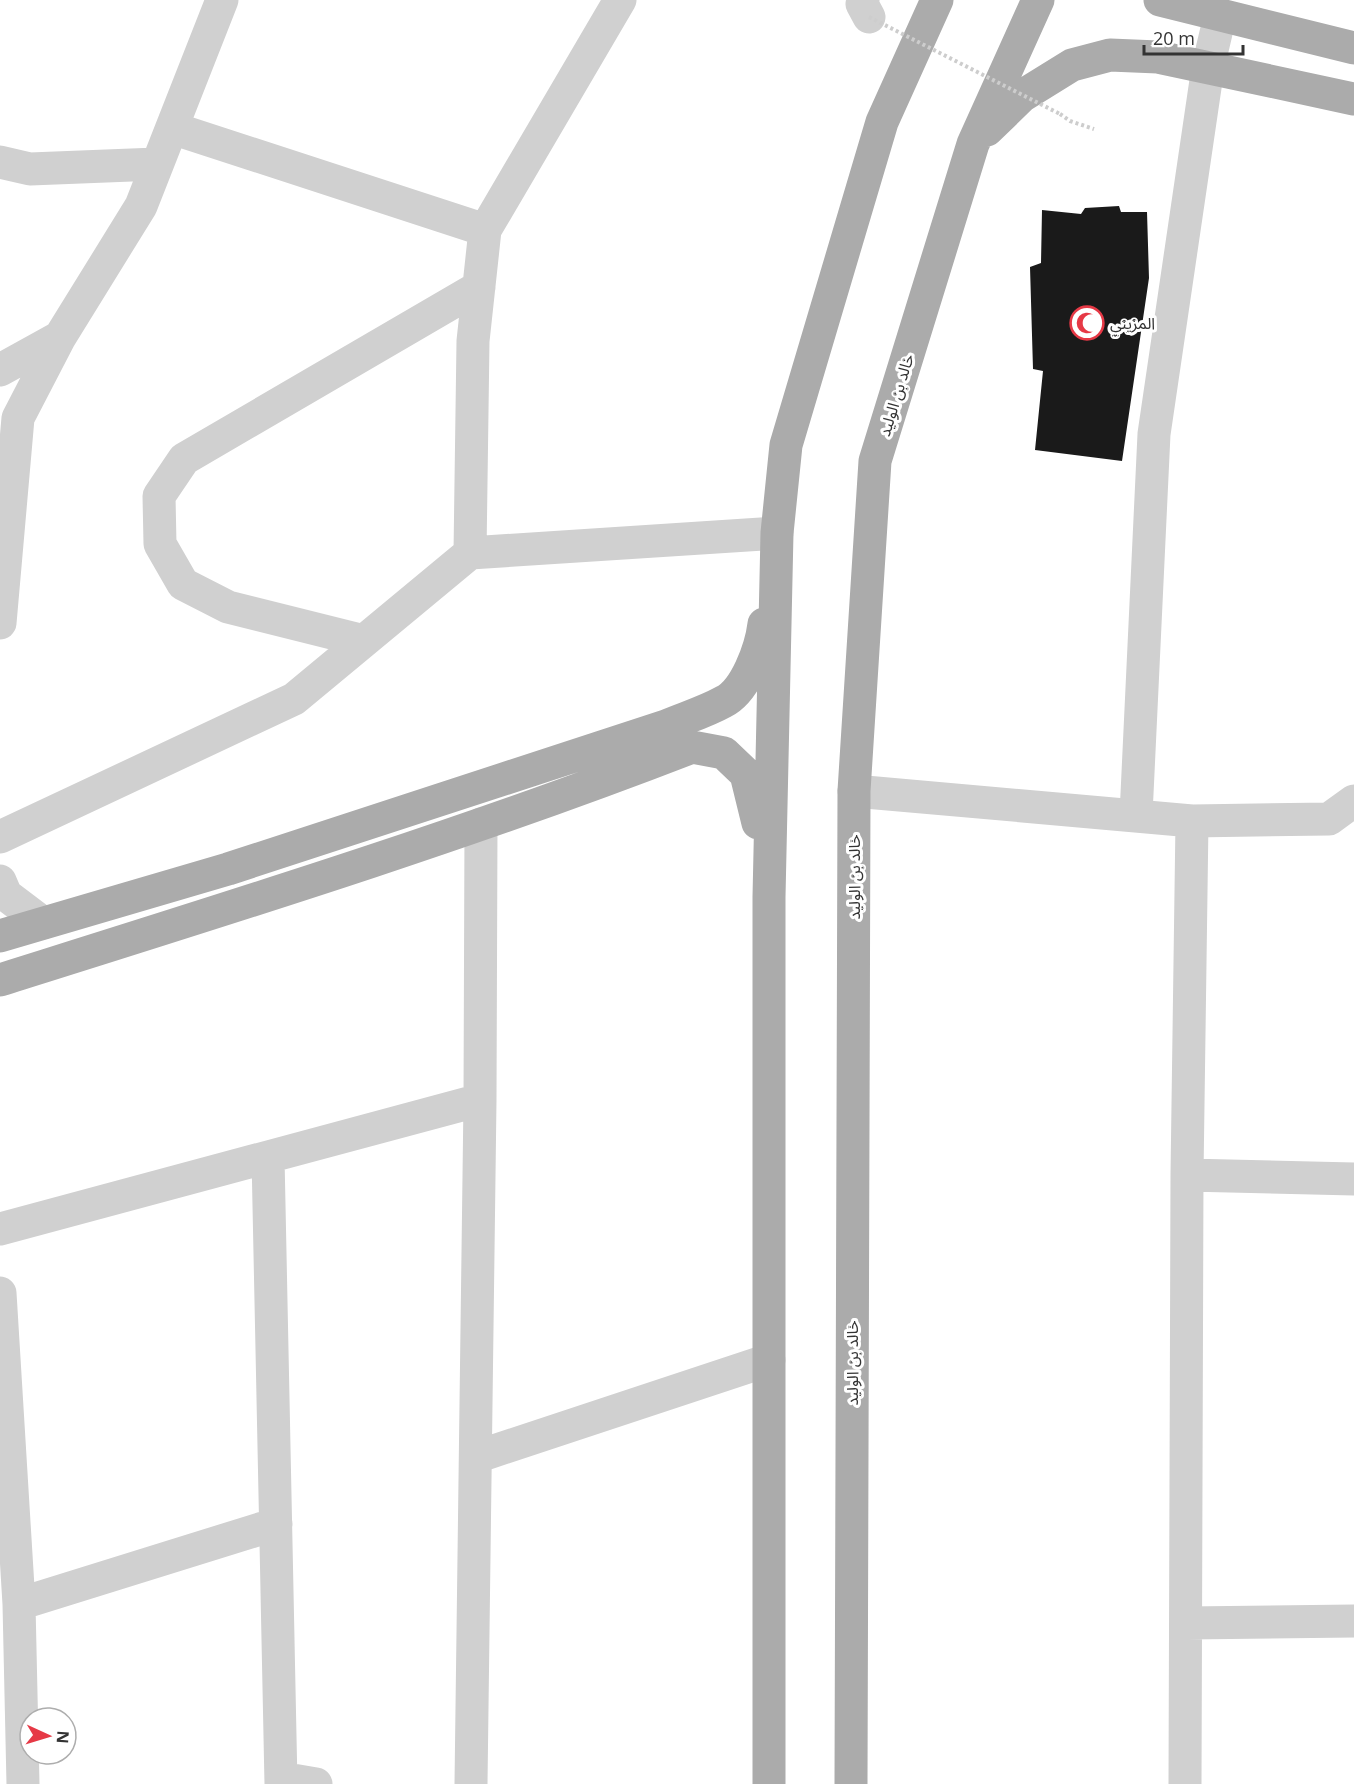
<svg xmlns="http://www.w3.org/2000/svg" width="1354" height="1784" font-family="'Open Sans','Noto Sans Arabic',sans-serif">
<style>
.building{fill:#1a1a1a}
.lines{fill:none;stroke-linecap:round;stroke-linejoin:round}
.path{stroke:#cdcdcd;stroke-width:4;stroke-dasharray:3 3;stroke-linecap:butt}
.minor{stroke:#d0d0d0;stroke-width:33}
.major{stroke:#ababab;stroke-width:33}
.path-bridge{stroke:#cdcdcd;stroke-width:4;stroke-dasharray:3 3;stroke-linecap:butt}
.labels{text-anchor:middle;stroke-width:6;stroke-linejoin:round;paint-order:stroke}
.poi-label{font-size:16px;fill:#333;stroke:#fff;text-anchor:start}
.street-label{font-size:16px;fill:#333;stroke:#fff}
</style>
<rect width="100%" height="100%" fill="#fff"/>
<!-- building -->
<path class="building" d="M1119,206L1121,212H1147L1149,278L1122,461L1035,450L1043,371L1033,369L1030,267L1041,263L1042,210L1081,214L1085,208Z"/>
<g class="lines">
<!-- path -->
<path class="path" d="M1060,114L1070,121L1094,129"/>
<!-- minor -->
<path class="minor" d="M863,0L862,4L869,17
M172,128L485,230
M0,162L30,169L157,164
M0,370L60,337L141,206L222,0
M470,553L473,341L485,230L620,0
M0,623L18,418L60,337
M364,641L228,607L183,584L160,544L159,496L184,459L479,287
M854,791L1192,821L1329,819L1354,801
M1136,815L1154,434L1208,67L1220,16
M0,837L294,699L470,553L777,533
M0,881L6,895L43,923
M268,1157L281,1784
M1187,1175L1354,1179
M0,1229L480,1100
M0,1293L19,1604L23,1784
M476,1457L769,1360
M19,1604L276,1524
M1187,1623L1354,1621
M281,1778L316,1784
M471,1784L480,1100L481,824
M1185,1784L1187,1175L1192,821"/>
<!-- major -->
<path class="major" d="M1160,0L1354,48
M987,130L1022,96L1072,65L1110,55L1158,57L1354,99
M0,936L228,869L666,726C685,718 705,712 723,702C746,691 761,648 764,624
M0,980C232,907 465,835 692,747L724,753L746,774L758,823
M769,1784V897L777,533L786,445L882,122L937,0
M851,1784L854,791L875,461L973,144L1038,0"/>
<!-- path-bridge -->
<path class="path-bridge" d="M869,17L1060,114"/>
</g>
<!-- icons -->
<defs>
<symbol id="mosque-ring" viewBox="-11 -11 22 22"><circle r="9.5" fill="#fff" stroke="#e63946" stroke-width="1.5"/><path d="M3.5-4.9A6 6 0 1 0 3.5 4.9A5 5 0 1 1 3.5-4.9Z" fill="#e63946"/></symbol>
</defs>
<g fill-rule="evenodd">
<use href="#mosque-ring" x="1068" y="304" width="38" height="38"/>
</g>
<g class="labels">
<!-- poi labels -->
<g class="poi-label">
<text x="1110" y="329">المزيني</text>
</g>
<!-- street labels -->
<g class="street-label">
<text transform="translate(896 395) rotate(-73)" y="6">خالد بن الوليد</text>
<text transform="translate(854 877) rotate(-90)" y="6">خالد بن الوليد</text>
<text transform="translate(852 1363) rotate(-90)" y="6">خالد بن الوليد</text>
</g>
</g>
<!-- north arrow -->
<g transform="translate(48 1736) rotate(94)"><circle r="28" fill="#ffffff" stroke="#adadad" stroke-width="1.5"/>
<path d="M0-4.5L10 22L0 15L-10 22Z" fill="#e63946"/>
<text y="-9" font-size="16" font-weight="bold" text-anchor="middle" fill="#333333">N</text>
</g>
<!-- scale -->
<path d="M1144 45v9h99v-9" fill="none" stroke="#333333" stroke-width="3"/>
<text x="1153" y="45" font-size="18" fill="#333333" stroke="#ffffff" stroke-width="4.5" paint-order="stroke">20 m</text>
</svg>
